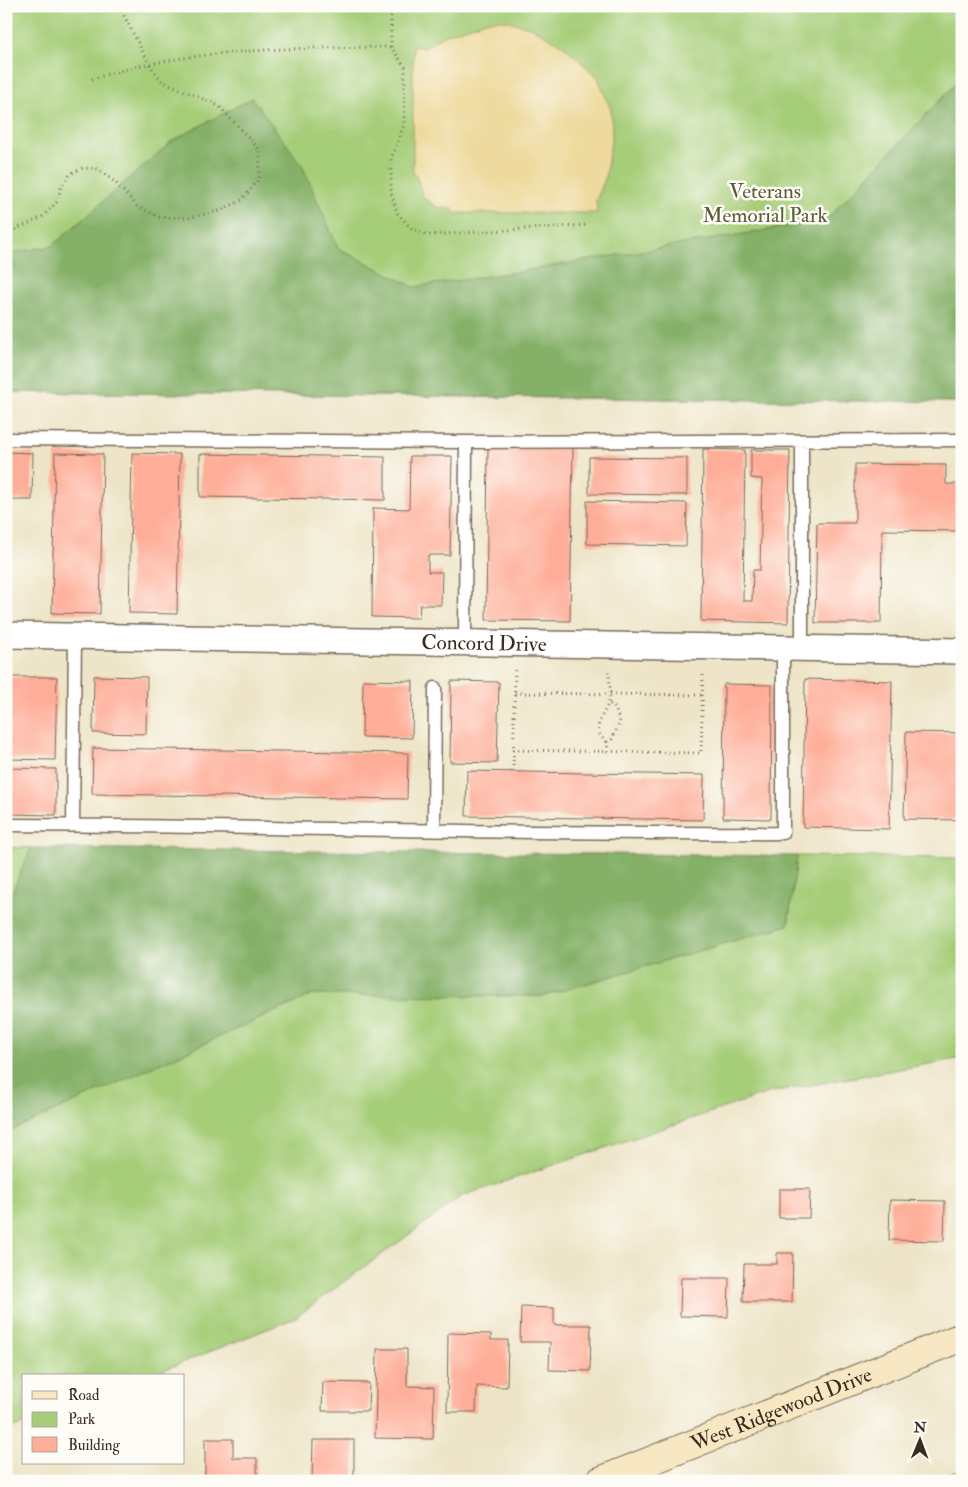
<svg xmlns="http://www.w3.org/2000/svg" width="968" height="1487" font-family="'IM FELL Double Pica',serif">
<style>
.green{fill:#a6cd78;stroke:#707c4b}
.forest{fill:#84b068;stroke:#606d43}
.sand{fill:#eeda9e;stroke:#94825e}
.building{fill:#fead98}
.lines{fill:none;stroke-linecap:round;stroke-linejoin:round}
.lane-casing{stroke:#7a6b5a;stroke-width:15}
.street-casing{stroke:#7a6b5a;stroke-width:28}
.secondary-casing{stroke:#7a6b5a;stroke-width:30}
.path{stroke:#7a6b5a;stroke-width:3;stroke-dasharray:1 4;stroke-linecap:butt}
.lane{stroke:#fff;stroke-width:12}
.street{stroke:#fff;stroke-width:25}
.secondary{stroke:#f7e8c3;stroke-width:28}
.labels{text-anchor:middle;stroke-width:5;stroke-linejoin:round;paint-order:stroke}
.park-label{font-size:21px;fill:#5b5b39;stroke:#fdfcf7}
.street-label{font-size:21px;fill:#3b2a1e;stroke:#fdfcf7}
</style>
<rect width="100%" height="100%" fill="#fdfcf7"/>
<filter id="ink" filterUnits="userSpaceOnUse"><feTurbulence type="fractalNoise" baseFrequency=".02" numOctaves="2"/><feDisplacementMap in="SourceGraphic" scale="10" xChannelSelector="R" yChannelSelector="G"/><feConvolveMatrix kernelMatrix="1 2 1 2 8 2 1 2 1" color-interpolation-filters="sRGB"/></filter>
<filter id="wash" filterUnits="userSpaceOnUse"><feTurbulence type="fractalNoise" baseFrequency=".0096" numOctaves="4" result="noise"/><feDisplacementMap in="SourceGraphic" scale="20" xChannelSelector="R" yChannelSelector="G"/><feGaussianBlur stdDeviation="1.12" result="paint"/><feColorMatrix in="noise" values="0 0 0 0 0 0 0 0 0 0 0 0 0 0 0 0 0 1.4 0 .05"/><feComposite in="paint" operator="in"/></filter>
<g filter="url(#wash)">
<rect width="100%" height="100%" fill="#eee5c8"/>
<!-- green -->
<path class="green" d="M6,6H962V402L6,392Z
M6,847L31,848L6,907Z
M797,856L962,858V1058L771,1092L462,1196L293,1319L148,1376H24V1424L6,1431V1133L312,995L544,996L788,925Z"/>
<!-- forest -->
<path class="forest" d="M962,77V402L6,392V254L52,246L172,141L252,98L302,165L338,248L414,287L529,270L826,220Z
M31,848L797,856L788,925L544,996L312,995L6,1133V907Z"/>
<!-- sand -->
<path class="sand" d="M489,20H504L533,28L564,46L598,78L611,110L612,135L605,179L596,200L597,213H453V209L437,207L423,197L416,175H413V46L425,48L441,36Z"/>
<g id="blocks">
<!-- building -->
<path class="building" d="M488,447L573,448L570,621L486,620Z
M703,449L745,450L743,601H752L753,570H760L762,479L751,478V450H790L788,623L701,621Z
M6,452L33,453L32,500H8Z
M55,453L103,454L100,614L52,613Z
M132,453L180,454L177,614L129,613Z
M200,454L385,457V500L200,497Z
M410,456H452L450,555H428V572H442L441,605H420L419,618L372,617L373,508L409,509Z
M589,457L687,458V495L589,494Z
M855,464L946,465V484H962V531L882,530L881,623H815L817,523H855Z
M587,501L687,503L686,546L587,544Z
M94,676L147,677L146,734L93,733Z
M6,677H57L55,760L8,759L9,709H6Z
M805,679L892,681L889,829L803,827Z
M363,680L413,681L412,738L362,737Z
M451,681L499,682L497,763L450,762Z
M724,684L772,685L771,819L723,818Z
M906,732L962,733V820L904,819Z
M93,748L408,753L407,799L92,794Z
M6,768L56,769V815L6,814Z
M467,771L704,775L703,820L466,816Z
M779,1189H810L809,1218H779Z
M890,1200L945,1201L944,1241L889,1240Z
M777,1253H793L792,1302H743L744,1264H777Z
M681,1278H729L728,1317L680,1316Z
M521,1307L554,1308V1325H591L590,1371L549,1370L550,1342H520Z
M448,1333L491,1334V1340H508L507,1387L477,1386L476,1412H447Z
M377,1349H407V1386L434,1387L433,1439L375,1438Z
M323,1382L369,1383L368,1411H322Z
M205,1439H233V1458H257V1481H205Z
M313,1440H354V1481H312Z
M962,1474V1481H948L947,1478Z"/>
</g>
</g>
<g filter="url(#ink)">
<use href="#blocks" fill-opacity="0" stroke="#7a6b5a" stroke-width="1"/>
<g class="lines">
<defs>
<path id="lane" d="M6,439L466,442L962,440
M802,441V648
M465,643L466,442
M6,825C265,826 524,835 783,833V648
M73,825L75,636
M434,829L435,688"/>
<g id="street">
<path id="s1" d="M6,635L962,651"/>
</g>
<g id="secondary">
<path id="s2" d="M600,1481L962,1337"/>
</g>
</defs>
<!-- lane casing -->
<use href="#lane" class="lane-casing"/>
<!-- street casing -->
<use href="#street" class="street-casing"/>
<!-- secondary casing -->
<use href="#secondary" class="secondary-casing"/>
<!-- path -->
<path class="path" d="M391,6V47L405,67L404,125L391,159V192L397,213L412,229L429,235L587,225
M92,79C187,48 292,48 391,47
M6,234L42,217L57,202L61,188L70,174L83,168L98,169L115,182L137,206L159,217L188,218L219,211L242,200L259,179L260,150L219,106L162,81L149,64L119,6
M515,693L702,695
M607,742C590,730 602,717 608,704C612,695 609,680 609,671
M513,750L701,753L703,671
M608,752L607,742L612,739L620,722L615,708L609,703
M513,771L515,669"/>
<!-- lane -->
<use href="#lane" class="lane"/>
<!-- street -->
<use href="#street" class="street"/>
<!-- secondary -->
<use href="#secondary" class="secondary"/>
</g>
</g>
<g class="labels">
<!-- park labels -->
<g class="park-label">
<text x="765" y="198">Veterans<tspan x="765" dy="24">Memorial Park</tspan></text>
</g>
<!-- street labels -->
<g class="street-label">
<text dy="7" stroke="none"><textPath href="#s1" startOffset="478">Concord Drive</textPath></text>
<text dy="7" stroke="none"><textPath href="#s2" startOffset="195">West Ridgewood Drive</textPath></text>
</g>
</g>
<!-- margin -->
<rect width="968" height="1487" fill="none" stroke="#fdfcf7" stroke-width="25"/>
<!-- legend -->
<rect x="22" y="1374" width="162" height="90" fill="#fdfcf7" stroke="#afa8a0"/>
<rect x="32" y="1391" width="25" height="8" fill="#f7e8c3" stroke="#afa8a0"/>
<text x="68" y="1400" font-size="15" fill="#3b2a1e">Road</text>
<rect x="32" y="1412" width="25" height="15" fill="#a6cd78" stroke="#afa8a0"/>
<text x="68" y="1424" font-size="15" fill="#3b2a1e">Park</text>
<rect x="32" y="1437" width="25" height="15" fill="#fead98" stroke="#afa8a0"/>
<text x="68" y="1450" font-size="15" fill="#3b2a1e">Building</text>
<!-- north arrow -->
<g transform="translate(920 1440) rotate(1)" stroke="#fdfcf7" stroke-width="4" paint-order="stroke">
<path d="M0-4L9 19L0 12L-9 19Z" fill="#3b2a1e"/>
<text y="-8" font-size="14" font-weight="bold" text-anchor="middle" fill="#3b2a1e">N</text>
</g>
</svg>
